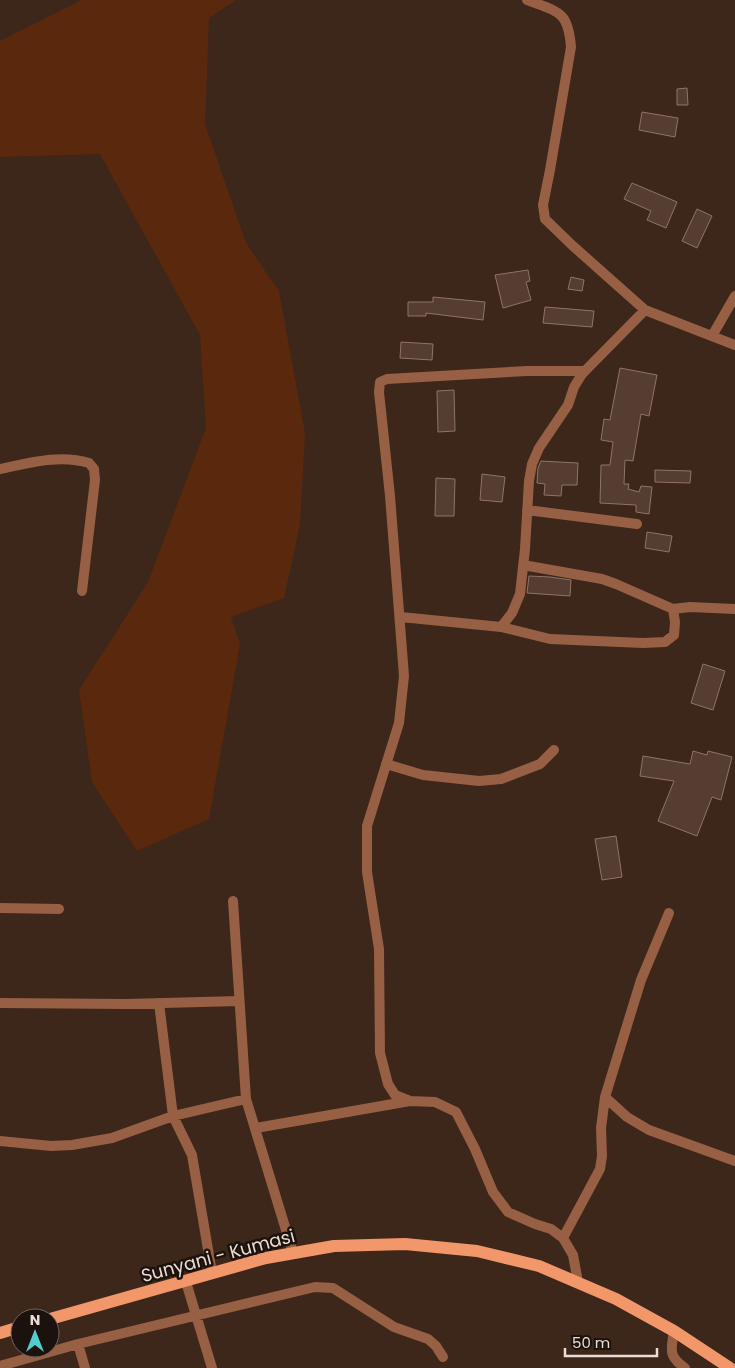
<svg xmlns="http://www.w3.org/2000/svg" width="735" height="1368" font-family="Poppins,sans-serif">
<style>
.green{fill:#5a290d}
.building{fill:#563d31;stroke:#907466}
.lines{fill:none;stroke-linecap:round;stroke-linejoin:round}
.street{stroke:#975f43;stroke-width:10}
.primary{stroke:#f29769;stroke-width:12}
.labels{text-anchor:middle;stroke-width:5;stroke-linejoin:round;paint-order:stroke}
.street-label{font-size:18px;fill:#ecdcd4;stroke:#1c120d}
</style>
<rect width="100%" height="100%" fill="#3d261a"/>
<!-- green -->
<path class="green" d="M82,0H236L209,18L205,124L246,243L279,291L305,433L300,524L284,598L231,617L240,644L209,819L137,851L92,782L79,690L148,582L206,428L200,335L100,154L0,157V41Z"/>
<!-- building -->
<path class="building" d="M687,88L688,105H677V89Z
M642,112L678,118L675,137L639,130Z
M632,183L677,202L666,228L647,220L651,211L624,199Z
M697,209L712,216L697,248L682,241Z
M528,270L530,281L526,282L531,300L503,308L495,275Z
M571,277L584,280L582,291L568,289Z
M433,297L485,302L483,320L426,313V316H408V302H433Z
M545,307L594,311L592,327L543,323Z
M401,342L433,344L432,360L400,358Z
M620,368L657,375L649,416L641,414L633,461L625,460L624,484H629L628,489L639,492L641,486L652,487L649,514L636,512V505L600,503L601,465H610L613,442L601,440L604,419L610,420Z
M454,390L455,431L438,432L437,391Z
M541,461L578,463L577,485H562L561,496L544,495L545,484L537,483L538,468Z
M655,470L691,471L690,483L655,482Z
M482,474L505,477L502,502L480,500Z
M436,478L455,479L454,516H435Z
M647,532L672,536L669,552L645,548Z
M529,576L550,577L571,580L570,596L527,593Z
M703,664L725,671L713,710L691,703Z
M693,751L707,755L708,751L732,757L721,800L712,797L697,836L658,821L674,781L640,776L643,756L690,764Z
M616,836L622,877L602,880L595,839Z"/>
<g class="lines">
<!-- street -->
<path class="street" d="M527,0C559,12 568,11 571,47L550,170L543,205L545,219L573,246L645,310L735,345
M712,336L735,296
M0,469C29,463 60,454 89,463L94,469L95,480L82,591
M527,510L637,524
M523,565L602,579L616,584L673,609L690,607L735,609
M401,617L501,627L512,613L520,594L525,549L529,481L532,464L539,448L568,405L574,387L582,374L645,310
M501,627L550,639L643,643L665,642L674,635L675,622L673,609
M386,764L423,775L479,781L501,779L540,764L554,750
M233,901L246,1099L293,1253
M0,908L59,909
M0,1003L126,1004L239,1001
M159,1003L173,1116L192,1155L212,1273
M605,1097L627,1117L649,1130L735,1161
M256,1128L410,1101
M0,1141L51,1146L72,1145L112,1138L173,1116L246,1099
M563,1238L600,1169L602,1156L601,1128L605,1097L641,980L669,913
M186,1282L212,1368
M578,1282L573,1255L563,1238L551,1229L535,1224L508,1212L493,1192L475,1149L456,1112L435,1102L410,1101L395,1095L388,1084L380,1053L379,949L367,872V826L399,723L404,676L390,496L379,392L380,382L387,379L527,371H584
M674,1331C671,1350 668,1356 685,1368
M78,1344L85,1368
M0,1366L78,1344L315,1287L333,1288L394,1327L428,1339L436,1346L443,1357"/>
<!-- primary -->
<path class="primary" d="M50,1319L266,1258L334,1246L405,1244L477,1251L539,1266L616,1299L674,1331L730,1368
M0,1333L20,1327"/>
</g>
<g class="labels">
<!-- street labels -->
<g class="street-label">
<text transform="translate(218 1256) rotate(-15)" y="6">Sunyani - Kumasi</text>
</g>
</g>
<!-- north arrow -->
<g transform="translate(35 1333)"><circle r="24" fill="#1c120d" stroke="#6f635d"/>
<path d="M0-4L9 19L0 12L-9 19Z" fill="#52cdcf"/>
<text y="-8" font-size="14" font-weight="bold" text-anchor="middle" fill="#ecdcd4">N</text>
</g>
<!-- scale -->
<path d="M565 1348v8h92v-8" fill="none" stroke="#ecdcd4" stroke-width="2.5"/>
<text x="572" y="1348" font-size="15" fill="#ecdcd4" stroke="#1c120d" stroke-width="4" paint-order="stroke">50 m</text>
</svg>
